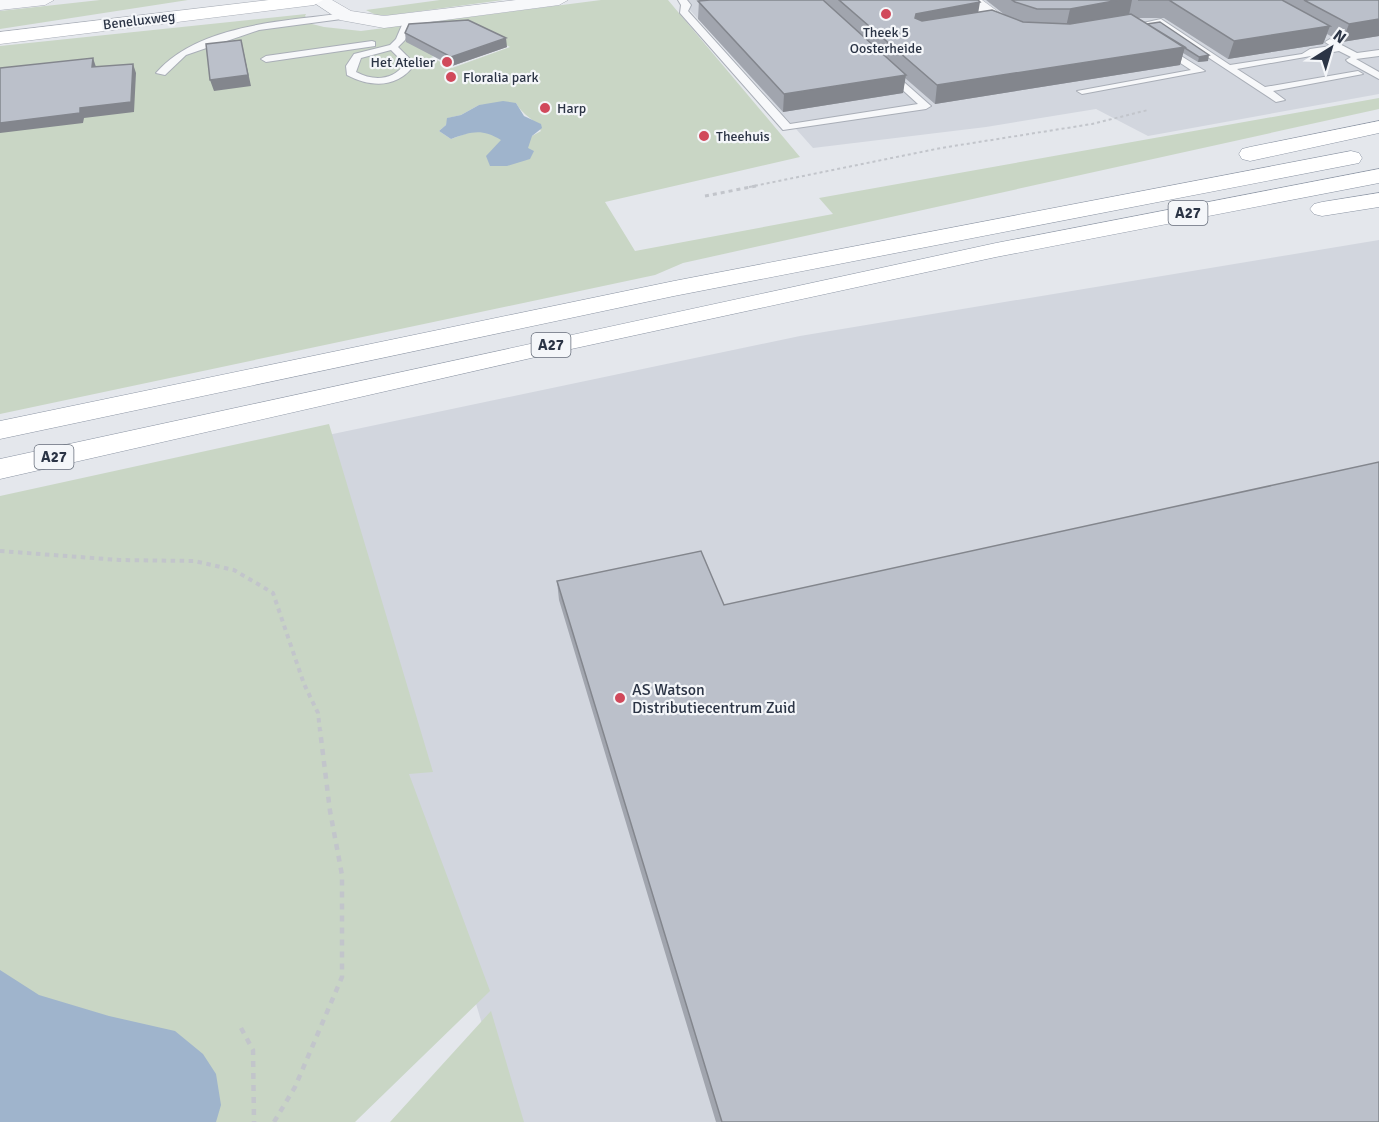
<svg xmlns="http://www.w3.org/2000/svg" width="1379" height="1122" font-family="Signika,sans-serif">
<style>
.built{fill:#d2d6de}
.green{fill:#c9d6c5;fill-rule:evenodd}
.water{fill:#9fb4cc}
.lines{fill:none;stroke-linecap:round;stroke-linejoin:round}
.service-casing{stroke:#a9aeb7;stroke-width:2}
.minor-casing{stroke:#a9aeb7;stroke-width:1}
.secondary-casing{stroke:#a9aeb7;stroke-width:1}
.motorway-casing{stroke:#8b94a3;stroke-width:1}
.path-far3{stroke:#c2c5cb;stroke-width:2;stroke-dasharray:3 3;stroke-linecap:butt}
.path-far2{stroke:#c2c5cb;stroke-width:3;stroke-dasharray:4 4;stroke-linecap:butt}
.path-far1{stroke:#c2c5cb;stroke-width:4;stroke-dasharray:4.5 4.5;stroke-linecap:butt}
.path{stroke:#c2c5cb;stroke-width:4.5;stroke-dasharray:6 6;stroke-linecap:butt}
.service{fill:#f7f8fa;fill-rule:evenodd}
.minor{fill:#f7f8fa;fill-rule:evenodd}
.secondary{fill:#fff;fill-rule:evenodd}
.motorway{fill:#fff;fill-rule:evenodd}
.wall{fill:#a1a5ae}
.shaded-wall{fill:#83868d}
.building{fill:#bbc0ca;stroke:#83868d;stroke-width:1.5}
.poi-dot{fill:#d1495b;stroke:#f4f6f9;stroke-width:2}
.labels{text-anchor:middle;stroke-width:4.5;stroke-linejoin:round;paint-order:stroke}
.far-street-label{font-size:14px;fill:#2b3445;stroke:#f4f6f9}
.far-poi-label{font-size:14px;fill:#2b3445;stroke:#f4f6f9;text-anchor:start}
.shield{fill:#f4f6f9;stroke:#676e7b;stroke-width:1.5}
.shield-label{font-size:15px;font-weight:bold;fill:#2b3445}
.poi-label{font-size:16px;fill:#2b3445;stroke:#f4f6f9;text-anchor:start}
</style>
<rect width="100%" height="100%" fill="#e4e7ec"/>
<!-- built -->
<path class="built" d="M681,0H1379V94L1148,136L1096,109L986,127L813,148Z
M1379,240V1122H511L309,439L800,336Z"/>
<!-- green -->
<path class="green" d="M100,0H188L0,29V11Z
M440,0H503L391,15H376L366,10Z
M601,0H668L800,157L605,202L635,251L833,214L819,198L1379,98V109L683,263L655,275L0,414V46L306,14L305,16L312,24L324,27L361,31ZM489,36L510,47L452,68L431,57ZM516,103C523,116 534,118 541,131L532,136L476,130L451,139L439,131L446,125L448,118L461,115L479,105Z
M329,424L433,772L409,774L490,991L355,1122H0V496Z
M491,1011L524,1122H390Z"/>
<!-- water -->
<path class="water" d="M503,101L516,103L524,116L541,124L542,128L532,136L528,148L534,151L530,159L507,166H490L486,156L501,140C481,128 471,132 451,139L439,131L446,125L447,118L461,115L479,105Z
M0,970L39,995L109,1016L175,1031L203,1054L216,1074L221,1105L216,1122H0Z"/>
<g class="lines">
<defs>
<path id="service" d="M678,0H687L691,5L688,11L790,124L918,104L884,73V69L888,68L931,106L926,109L783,130L680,13L681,5Z
M346,13L351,16L349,18L259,30L186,55L165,75L156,73C198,24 286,21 346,13Z
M405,18L413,20L405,40L398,47L415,64C398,88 372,88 347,75L346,66L354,54L390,45L396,39ZM391,50L405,64C392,81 373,81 356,72L361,58Z
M1161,19L1230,65L1302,54L1310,49L1331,46L1325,42L1330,39L1357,53L1379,50V56L1356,59L1379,72V79L1348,62L1346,60L1351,57L1339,51L1237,69L1265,87L1358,71L1363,74L1273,91L1285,100L1276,102L1159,25L1139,28L1134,25Z
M372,41L375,42V46L266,62L261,59L266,56Z
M1162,44L1205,71L1082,94L1077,91L1191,70L1159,49L1157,47Z"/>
<path id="minor" d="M0,0H54L45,5L0,10Z
M310,0H332L351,11L384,16L516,0H568L559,5L384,28L340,20Z
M962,0H982L1012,22L1030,28L1032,32L1023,38L998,30Z"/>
<path id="secondary" d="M269,0H323L314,5L0,44V32Z"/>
<path id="motorway" d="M1379,121V133L1250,161L1242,159L1239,154L1242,149L1250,147Z
M1351,151L1359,153L1362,158L1359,163L674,296L0,439V421L674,281Z
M1379,169V183L996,257L562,351L0,479V459L996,243Z
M1379,193V207L1322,216L1314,214L1310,209L1314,204L1322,202Z"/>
</defs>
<!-- service casing -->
<use href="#service" class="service-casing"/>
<!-- minor casing -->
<use href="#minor" class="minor-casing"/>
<!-- secondary casing -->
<use href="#secondary" class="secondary-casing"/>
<!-- motorway casing -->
<use href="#motorway" class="motorway-casing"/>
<!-- path-far3 -->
<path class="path-far3" d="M749,187L941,148L1092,124L1148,110"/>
<!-- path-far2 -->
<path class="path-far2" d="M705,196L756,186"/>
<!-- path-far1 -->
<path class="path-far1" d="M0,551L119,560L194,561L234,570L273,593L304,684L318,713L320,731"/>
<!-- path -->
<path class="path" d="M241,1028L253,1050L254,1122
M274,1122L295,1087L342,977V875L330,811L320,730"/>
<!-- service -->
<use href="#service" class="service"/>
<!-- minor -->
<use href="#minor" class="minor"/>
<!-- secondary -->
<use href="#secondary" class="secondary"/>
<!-- motorway -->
<use href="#motorway" class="motorway"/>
</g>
<!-- wall -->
<path class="wall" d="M699,0H978V12L1005,15L986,0H1379V36L1342,42L1327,34L1323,44L1228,59L1164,18H1138L1208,61L1198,62L1183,53L1180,65L935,104L905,78L903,93L783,112L698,19Z
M405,33L507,47L452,66L406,42Z
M557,581L724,605L1379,1122H716L559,600Z"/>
<!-- shaded-wall -->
<path class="shaded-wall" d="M1119,0H1132L1129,15L1066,27L1070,9Z
M980,2L977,20L914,32L916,14Z
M1379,19V36L1342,42L1349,24Z
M1330,26L1323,44L1228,59L1234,41Z
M506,38L507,47L452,66L451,57Z
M241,40L251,86L214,91L210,80Z
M1185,47L1180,65L935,104L937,85Z
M1209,55L1208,61L1198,62L1199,57Z
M93,58L96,67H92Z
M133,64L136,73L134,112L84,118L83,123L0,133V123L80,108Z
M906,75L903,93L783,112L784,94Z"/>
<!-- building -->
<path class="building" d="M710,0H823L906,75L784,94L698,1Z
M839,0H978L980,2L916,14L915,18L922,21L992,10L1023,22L1070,24L1131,14L1185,47L937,85Z
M1012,0H1119L1070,9H1037L1015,2Z
M1138,0H1282L1330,26L1234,41L1169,0Z
M1304,0H1379V19L1349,24Z
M468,20L506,38L451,57L405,33L409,24Z
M1160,22L1209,55L1199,57L1147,24Z
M241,40L248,75L210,80L206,44Z
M93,58L92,67L133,64L131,102L80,108V113L0,123V68Z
M1379,462V1122H722L557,581L701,551L724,605Z"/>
<!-- markers -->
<g class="poi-dot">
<circle cx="886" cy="14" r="6"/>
<circle cx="447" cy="62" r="6"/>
<circle cx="451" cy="77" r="6"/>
<circle cx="545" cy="108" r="6"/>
<circle cx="704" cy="136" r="6"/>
<circle cx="620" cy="698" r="6"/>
</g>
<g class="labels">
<!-- far-street labels -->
<g class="far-street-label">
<text transform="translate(139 20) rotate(-7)" y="5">Beneluxweg</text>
</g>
<!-- far-poi labels -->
<g class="far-poi-label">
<text x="886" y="37" text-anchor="middle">Theek 5<tspan x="886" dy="16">Oosterheide</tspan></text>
<text x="435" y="67" text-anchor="end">Het Atelier</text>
<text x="463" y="82">Floralia park</text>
<text x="557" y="113">Harp</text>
<text x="716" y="141">Theehuis</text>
</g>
<!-- shield labels -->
<g class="shield">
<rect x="1168.5" y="201" width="39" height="24" rx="4.5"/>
<rect x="531.5" y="333" width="39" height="24" rx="4.5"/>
<rect x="34.5" y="445" width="39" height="24" rx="4.5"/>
</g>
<g class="shield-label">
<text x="1188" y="218">A27</text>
<text x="551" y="350">A27</text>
<text x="54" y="462">A27</text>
</g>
<!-- poi labels -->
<g class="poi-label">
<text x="632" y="695">AS Watson<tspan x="632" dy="18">Distributiecentrum Zuid</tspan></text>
</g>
</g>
<!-- north arrow -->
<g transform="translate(1331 48) rotate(37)" stroke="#f4f6f9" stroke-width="4.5" paint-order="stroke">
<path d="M0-4.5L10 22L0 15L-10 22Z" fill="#2b3445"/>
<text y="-9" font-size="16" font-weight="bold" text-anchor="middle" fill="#2b3445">N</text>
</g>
</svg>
